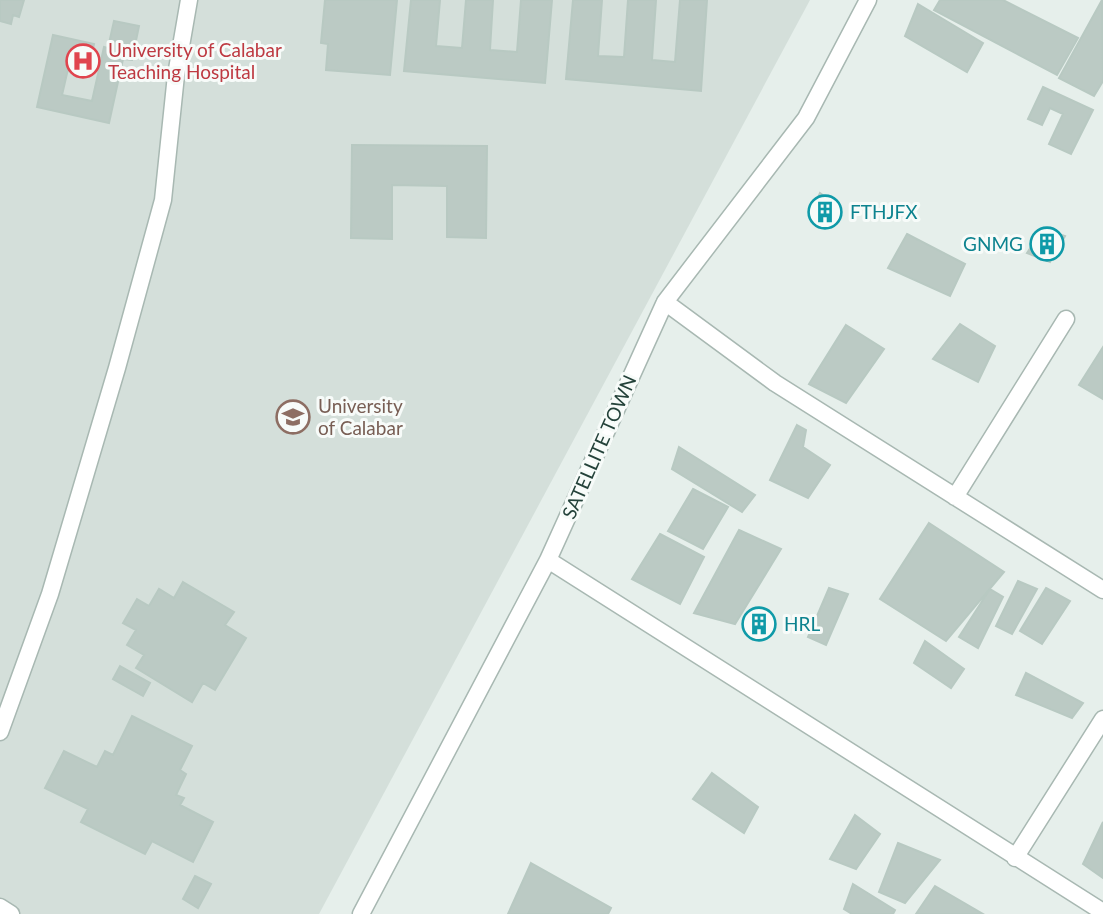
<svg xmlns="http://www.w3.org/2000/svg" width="1103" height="914" font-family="Lato,sans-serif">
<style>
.built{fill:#d4dfda}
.building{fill:#bbcac4;stroke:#b8c9c2;stroke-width:2}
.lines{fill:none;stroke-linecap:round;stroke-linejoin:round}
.minor-casing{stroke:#a8b8b2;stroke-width:19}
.minor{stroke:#fff;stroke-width:16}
.labels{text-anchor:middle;stroke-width:6;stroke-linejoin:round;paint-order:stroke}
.health-label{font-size:19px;fill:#be3a42;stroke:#f7fbf9;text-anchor:start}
.culture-label{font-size:19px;fill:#0d838f;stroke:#f7fbf9;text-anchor:start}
.education-label{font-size:19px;fill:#785e54;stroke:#f7fbf9;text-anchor:start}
.street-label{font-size:19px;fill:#24423a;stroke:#f7fbf9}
</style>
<rect width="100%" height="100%" fill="#e6efeb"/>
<!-- built -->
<path class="built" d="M0,0H810L319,914H0Z"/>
<!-- building -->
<path class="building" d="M0,0H24L19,17L13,15L11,24L0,21Z
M325,0H397L390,75L326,70L328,44L321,43Z
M411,0H440L436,46L462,48L466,0H493L490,50L517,52L521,0H552L545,83L404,71Z
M573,0H602L598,56L624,57L628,0H656L652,60L675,62L680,0H707L701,91L566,79Z
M940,0H1003L1078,38L1057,75L934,10Z
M1102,0L1103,81L1094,96L1059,78Z
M918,4L983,43L967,72L905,36Z
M114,21L139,26L132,60L123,59L109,123L37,107L53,35L94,44L88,74L68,69L62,95L92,101L104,47L108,48Z
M1043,87L1093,110L1071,154L1049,144L1063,114L1050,108L1042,125L1028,119Z
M352,145L487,146L486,238L447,237V186L392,185V239L351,238Z
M820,193L841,208L829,224L810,216Z
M1043,229L1065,236L1050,262L1027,253Z
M907,234L965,264L950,296L888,268Z
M960,324L995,346L978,382L933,359Z
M846,325L884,349L846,403L809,384Z
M1103,347V399L1079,385Z
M797,425L806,430L803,447L830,465L808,498L770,480Z
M679,447L755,495L742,512L672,469Z
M693,489L728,507L703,549L668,531Z
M929,523L1004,572L946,641L880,599Z
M739,530L781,549L735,624L694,613Z
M660,534L704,557L680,604L632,579Z
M1018,581L1037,589L1012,634L996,626Z
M183,582L234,612L225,625L246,638L215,690L203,683L192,702L136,668L144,655L127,645L136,630L123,623L137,599L149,606L159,589L174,598Z
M829,588L848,594L826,645L808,637Z
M1046,588L1070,601L1042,644L1020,631Z
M990,589L1003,597L978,648L959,637Z
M755,611L771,621L766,636L748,626Z
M925,641L964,669L951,688L914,663Z
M120,666L150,683L143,696L113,679Z
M1026,673L1083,703L1072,718L1016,695Z
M132,716L192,746L180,770L186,774L176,795L184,798L180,805L213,822L193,862L152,841L145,854L81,822L88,809L45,788L64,751L97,767L105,751L113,755Z
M712,773L758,807L744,833L693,799Z
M855,815L880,834L856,869L830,859Z
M1103,822V878L1083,864Z
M898,843L940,860L905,903L879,892Z
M531,863L611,908L608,914H508Z
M195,876L211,884L198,908L183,899Z
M853,884L895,910L893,914H852L844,909Z
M935,886L983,914H916Z"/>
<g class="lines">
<defs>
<path id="minor" d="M665,302L775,383L1103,590
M955,497L1066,319
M548,560L1103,912
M0,732L50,594L117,368L163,200L176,75L189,0
M1015,858L1103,719
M0,907L11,914
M361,914L548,560L665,302L806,118L868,0"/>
</defs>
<!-- minor casing -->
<use href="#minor" class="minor-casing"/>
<!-- minor -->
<use href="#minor" class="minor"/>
</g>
<!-- icons -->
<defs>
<symbol id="hospital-ring" viewBox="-11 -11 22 22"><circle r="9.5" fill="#f7fbf9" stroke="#e0444e" stroke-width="1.5"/><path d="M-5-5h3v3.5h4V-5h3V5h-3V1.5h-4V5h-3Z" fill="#e0444e"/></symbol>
<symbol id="building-ring" viewBox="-11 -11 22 22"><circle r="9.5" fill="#f7fbf9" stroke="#0f9aa8" stroke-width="1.5"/><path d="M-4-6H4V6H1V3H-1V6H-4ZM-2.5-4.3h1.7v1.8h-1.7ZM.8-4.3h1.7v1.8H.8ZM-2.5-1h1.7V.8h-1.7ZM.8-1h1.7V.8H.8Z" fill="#0f9aa8"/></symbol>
<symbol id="university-ring" viewBox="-11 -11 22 22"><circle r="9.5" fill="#f7fbf9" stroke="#8d6e63" stroke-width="1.5"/><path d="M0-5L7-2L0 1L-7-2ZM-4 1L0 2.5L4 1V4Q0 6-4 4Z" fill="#8d6e63"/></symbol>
</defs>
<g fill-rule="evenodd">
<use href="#hospital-ring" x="64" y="42" width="38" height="38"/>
<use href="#building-ring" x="806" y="193" width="38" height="38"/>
<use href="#building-ring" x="1028" y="225" width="38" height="38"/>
<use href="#university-ring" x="274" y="398" width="38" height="38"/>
<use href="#building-ring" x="740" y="605" width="38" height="38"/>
</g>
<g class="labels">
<!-- health labels -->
<g class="health-label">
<text x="108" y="57">University of Calabar<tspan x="108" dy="22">Teaching Hospital</tspan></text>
</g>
<!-- culture labels -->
<g class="culture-label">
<text x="850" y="219">FTHJFX</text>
<text x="1023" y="251" text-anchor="end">GNMG</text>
<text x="784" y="631">HRL</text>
</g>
<!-- education labels -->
<g class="education-label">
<text x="318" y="413">University<tspan x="318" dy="22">of Calabar</tspan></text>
</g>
<!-- street labels -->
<g class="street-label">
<text transform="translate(599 447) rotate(-66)" y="7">SATELLITE TOWN</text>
</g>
</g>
</svg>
